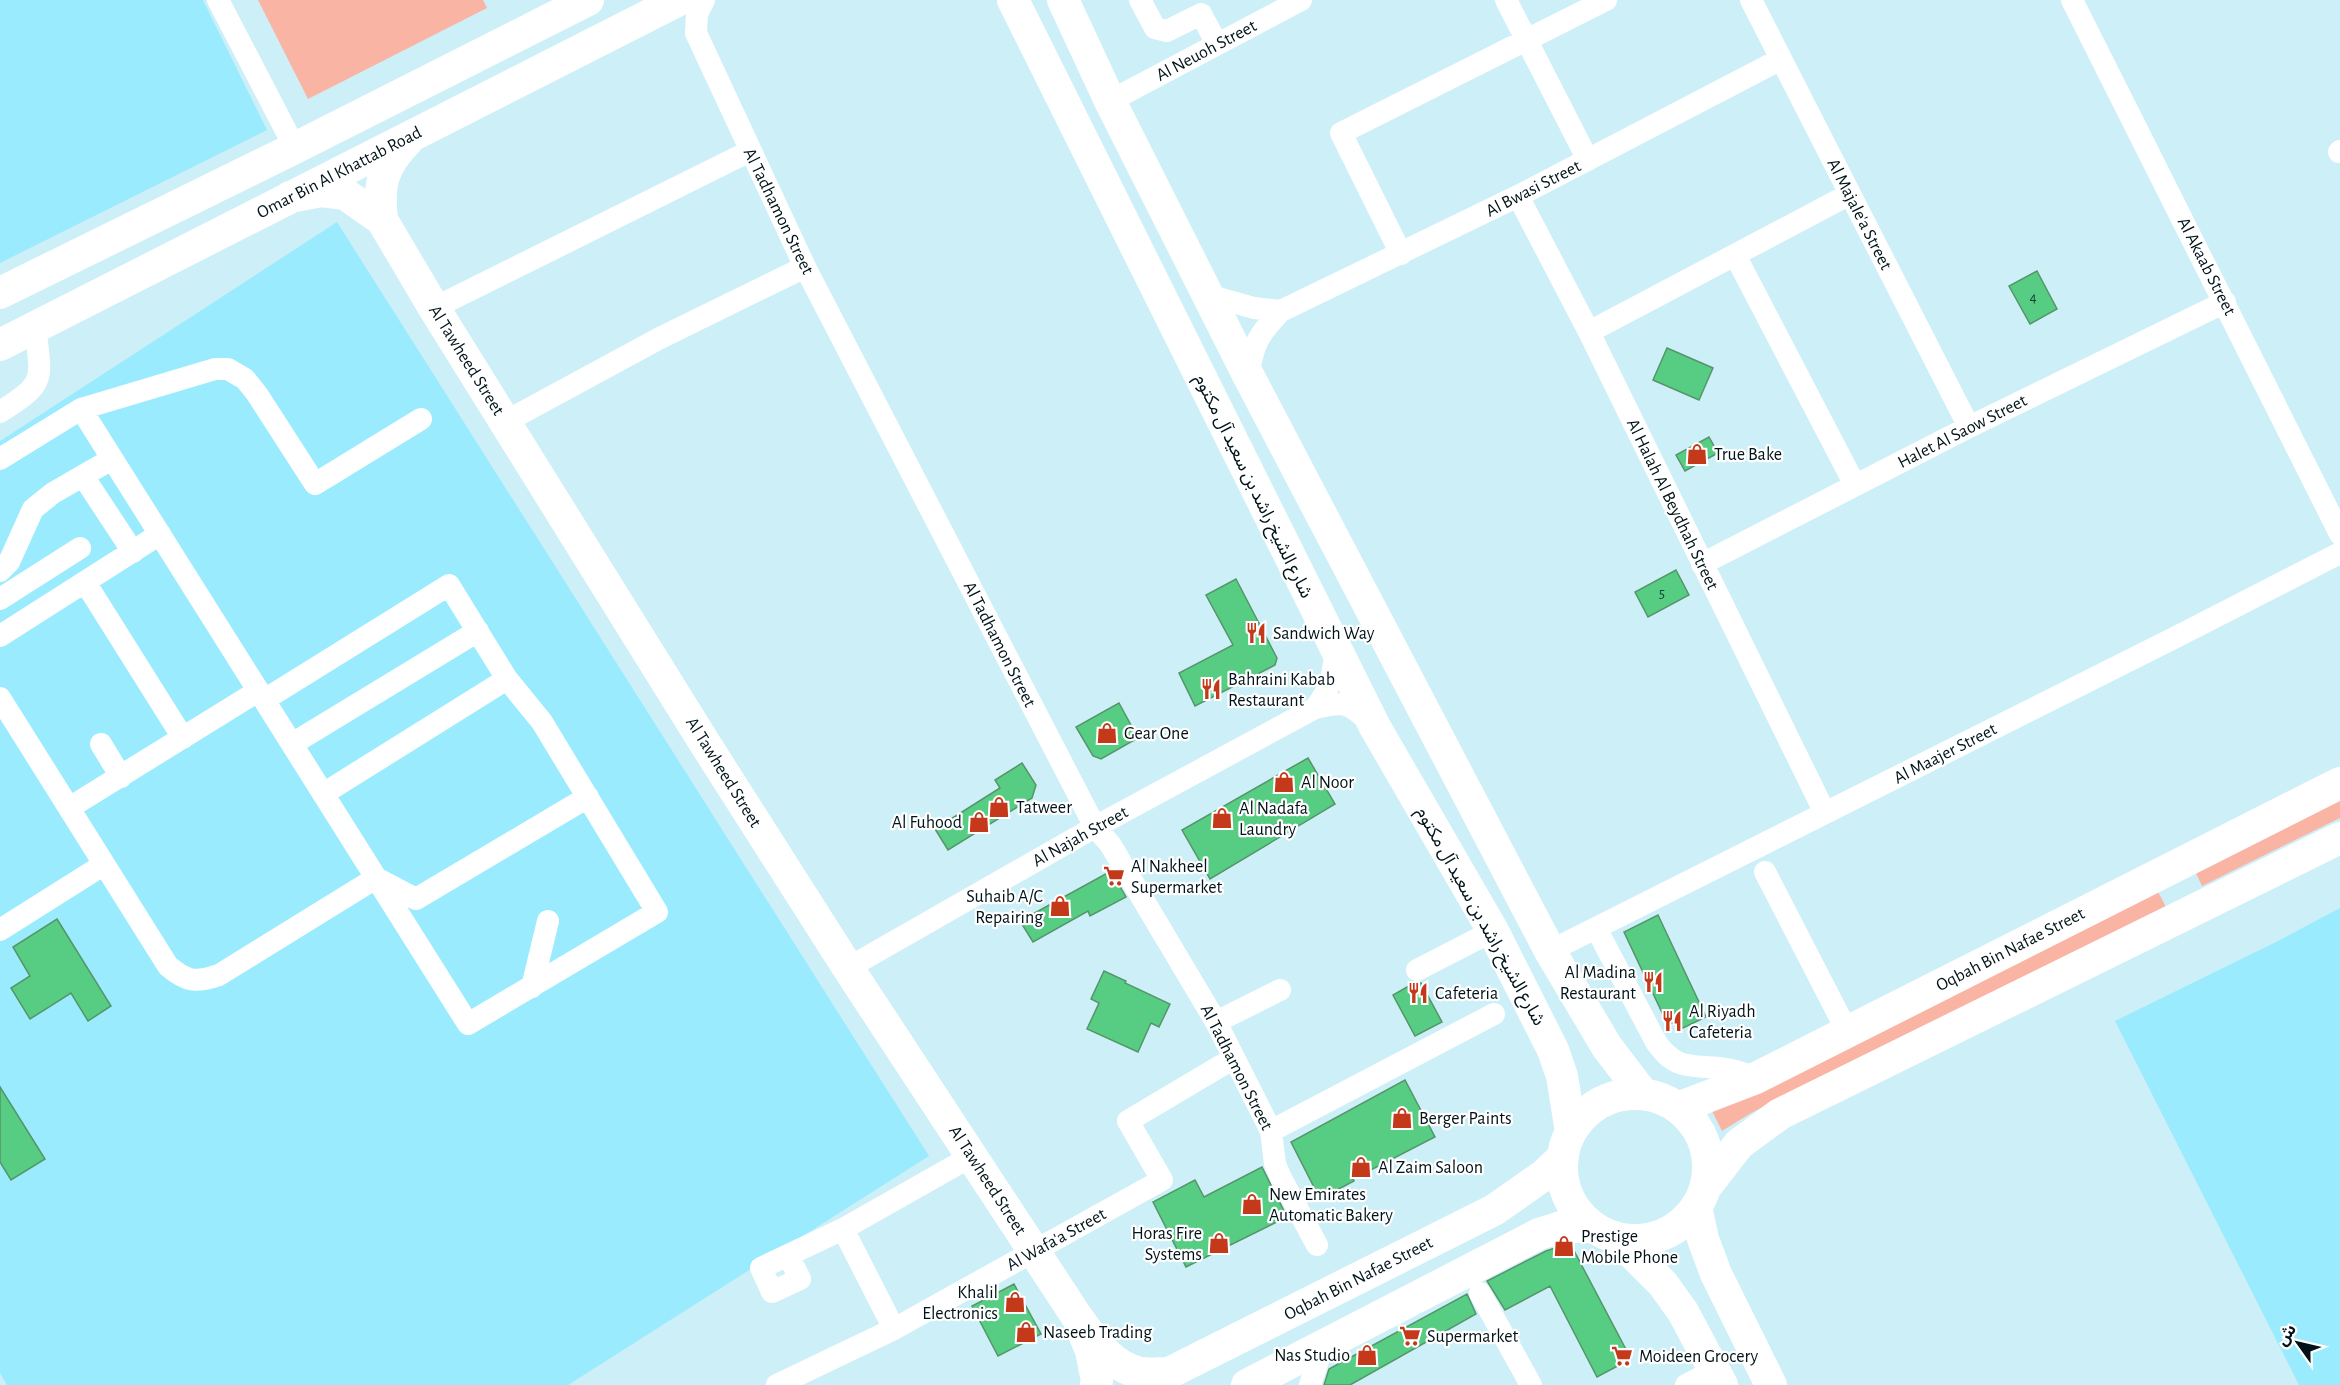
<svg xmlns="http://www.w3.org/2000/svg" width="2340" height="1385" font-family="'Alegreya Sans','Noto Sans Arabic',sans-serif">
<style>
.built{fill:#9bebfe}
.green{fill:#fab4a4}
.building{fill:#57cd84;stroke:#55956a;stroke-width:1.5}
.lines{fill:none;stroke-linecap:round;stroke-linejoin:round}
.street{stroke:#fff;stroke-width:22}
.secondary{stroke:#fff;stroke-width:32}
.labels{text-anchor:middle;stroke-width:4.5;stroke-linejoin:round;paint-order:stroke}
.number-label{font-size:15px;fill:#164233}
.street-label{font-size:18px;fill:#011318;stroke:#fff}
.poi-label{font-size:18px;fill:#011318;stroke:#fff;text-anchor:start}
</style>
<rect width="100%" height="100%" fill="#cdeff8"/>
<!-- built -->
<path class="built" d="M0,0H203L267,130L0,263Z
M337,222L929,1156L568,1385H7L0,1373V441Z
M2340,908V1385H2299L2115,1021L2276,942Z"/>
<!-- green -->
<path class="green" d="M258,0H483L487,8L308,99Z
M2340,798V818L2202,886L2195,871Z
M2156,888L2166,907L1751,1113L1722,1131L1710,1107Z"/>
<!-- building -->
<path class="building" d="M2037,271L2057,309L2030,324L2009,286Z
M1667,348L1713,368L1699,400L1653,380Z
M1709,437L1718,453L1685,471L1676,455Z
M1676,570L1689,595L1648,617L1635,592Z
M1236,579L1277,658L1275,665L1195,706L1179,673L1233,645L1206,595Z
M1119,703L1138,738L1101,759L1093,756L1076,727Z
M1308,758L1335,804L1210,879L1182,830Z
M1022,763L1036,785L1032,798L948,850L935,829L1000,788L995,780Z
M1111,871L1126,897L1090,916L1088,911L1033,942L1020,921Z
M1658,915L1706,1017L1683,1028L1666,1021L1624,932Z
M57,919L111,1006L88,1021L71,993L30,1019L11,988L30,976L13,947Z
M1104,971L1126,981L1125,983L1170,1004L1159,1027L1151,1023L1138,1052L1087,1029L1099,1003L1091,999Z
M1414,983H1421L1442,1022L1415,1036L1393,995Z
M1405,1080L1435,1137L1353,1179L1354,1181L1320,1199L1291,1142Z
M0,1087L45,1159L11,1180L0,1162Z
M1262,1167L1287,1217L1186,1267L1153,1202L1195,1180L1204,1197Z
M1564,1245H1571L1631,1359L1597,1377L1550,1286L1505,1310L1487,1281L1546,1251Z
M1014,1284L1041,1334L998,1356L972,1306Z
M1467,1294L1476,1314L1350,1385H1324L1329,1369Z"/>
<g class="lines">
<!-- street -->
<path class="street" d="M218,0L295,148
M704,0L697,14L696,33L805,267L1095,827L1110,844L1216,1022L1271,1131L1275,1164L1281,1178L1317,1245
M1140,0L1155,28L1167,31L1201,14L1217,44
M1506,0L1588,160
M1751,0L1969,427
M2072,0L2340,534
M1110,101L1301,0
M2339,152L2340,151
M1518,196L1589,332L1825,813
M1401,254L1341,133L1606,0
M1735,255L1855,485
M1208,295L1254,308L1281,311
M434,308L750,151
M1589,332L1850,194
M1248,375C1254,342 1258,335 1281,311L1518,196L1781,59
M81,409L468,1024L657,912L542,722L507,679L449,585L264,700
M0,412C48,382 41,380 35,326
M505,422L660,338L805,267
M0,459L81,409L215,369H228L245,379L257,394L315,484L421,419
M83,476L133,552
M1702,564L1969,427L2225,302
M0,571L9,562L33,509L53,493L112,459
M85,582L183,738
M0,599L80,548
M0,636L160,534
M0,698L168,966C187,982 196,983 219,975L376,878L416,899L588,797
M1315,708C1331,689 1333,673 1336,649
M101,744L121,777
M292,744L478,631
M323,794L507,679
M69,808L258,691
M1765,872L1847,1031
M1596,928L1656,1042C1675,1070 1690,1065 1719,1068C1732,1069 1744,1073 1756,1078
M0,930L103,865
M1550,951L2178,636L2340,553
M848,968L1095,827L1315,708C1346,701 1347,702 1371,723
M1417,970L1493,931
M532,987L548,921
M1216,1022L1280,990
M1271,1131L1494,1014
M843,1229L894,1329
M788,1255L800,1279L772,1292L761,1268L843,1229L972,1156
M1480,1293L1531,1385
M777,1385L894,1329L1162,1180L1128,1121L1234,1058
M1310,1385L1320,1355L1329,1344
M1686,1385L1715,1370"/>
<!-- secondary -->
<path class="secondary" d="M1013,0L1375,727L1493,931L1553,1050L1562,1076L1571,1132
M1063,0L1110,101L1248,375L1550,951L1607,1047L1643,1094
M290,197L321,191L345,194L382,220L434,308L704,742L848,968L1077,1317C1094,1340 1110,1366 1140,1373C1149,1374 1159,1373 1168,1373
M382,220C378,184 382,167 408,140
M0,293L295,148L588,0
M0,345L679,0
M1562 1167a73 73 0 1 1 146 0a73 73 0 1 1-146 0Z
M1678,1108L1756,1078L2340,783
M1705,1188L1739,1144L1780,1114L2340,838
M1696,1207L1703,1239L1716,1274L1771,1385
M1618,1239L1663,1284L1683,1312L1722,1385
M1084,1334L1091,1351L1097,1381L1096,1385
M1151,1382L1494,1210L1544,1175L1563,1157
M1247,1385L1539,1234L1561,1227H1592"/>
</g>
<!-- icons -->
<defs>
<symbol id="shop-bare" viewBox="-9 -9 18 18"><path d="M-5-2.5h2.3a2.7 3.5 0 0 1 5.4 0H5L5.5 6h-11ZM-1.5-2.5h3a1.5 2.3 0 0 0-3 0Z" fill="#c3391a" stroke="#fff" stroke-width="2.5" paint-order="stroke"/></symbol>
<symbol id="restaurant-bare" viewBox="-9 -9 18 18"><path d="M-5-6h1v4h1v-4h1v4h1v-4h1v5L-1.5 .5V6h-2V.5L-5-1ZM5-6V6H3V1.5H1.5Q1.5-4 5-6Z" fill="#c3391a" stroke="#fff" stroke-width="2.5" paint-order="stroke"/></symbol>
<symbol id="supermarket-bare" viewBox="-9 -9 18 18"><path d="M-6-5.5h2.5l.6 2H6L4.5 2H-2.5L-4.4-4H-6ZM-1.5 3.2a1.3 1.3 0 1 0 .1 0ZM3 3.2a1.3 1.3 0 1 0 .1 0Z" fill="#c3391a" stroke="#fff" stroke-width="2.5" paint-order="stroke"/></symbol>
</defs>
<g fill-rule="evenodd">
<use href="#shop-bare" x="1682" y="439" width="30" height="30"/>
<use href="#restaurant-bare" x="1241" y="618" width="30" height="30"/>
<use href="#restaurant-bare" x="1196" y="674" width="30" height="30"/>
<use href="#shop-bare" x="1092" y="718" width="30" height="30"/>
<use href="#shop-bare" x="1269" y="767" width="30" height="30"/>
<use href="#shop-bare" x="984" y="792" width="30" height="30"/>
<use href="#shop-bare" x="1207" y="803" width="30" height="30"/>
<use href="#shop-bare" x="964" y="807" width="30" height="30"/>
<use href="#supermarket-bare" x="1099" y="861" width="30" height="30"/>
<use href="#shop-bare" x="1045" y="891" width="30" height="30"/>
<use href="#restaurant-bare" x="1638" y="967" width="30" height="30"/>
<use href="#restaurant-bare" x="1403" y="978" width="30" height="30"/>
<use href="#restaurant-bare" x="1657" y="1006" width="30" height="30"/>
<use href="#shop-bare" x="1387" y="1103" width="30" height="30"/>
<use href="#shop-bare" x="1346" y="1152" width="30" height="30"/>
<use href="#shop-bare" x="1237" y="1189" width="30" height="30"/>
<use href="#shop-bare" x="1204" y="1228" width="30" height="30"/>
<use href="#shop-bare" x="1549" y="1231" width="30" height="30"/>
<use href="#shop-bare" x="1000" y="1287" width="30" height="30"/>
<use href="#shop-bare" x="1011" y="1317" width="30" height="30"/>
<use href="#supermarket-bare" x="1395" y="1321" width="30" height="30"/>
<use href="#shop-bare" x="1352" y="1340" width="30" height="30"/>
<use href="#supermarket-bare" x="1607" y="1341" width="30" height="30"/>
</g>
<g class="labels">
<!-- number labels -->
<g class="number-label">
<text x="2033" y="302">4</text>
<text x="1662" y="598">5</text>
</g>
<!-- street labels -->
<g class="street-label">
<text transform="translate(1206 50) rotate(-28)" y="6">Al Neuoh Street</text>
<text transform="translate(339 172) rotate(-27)" y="6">Omar Bin Al Khattab Road</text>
<text transform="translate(1533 188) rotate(-27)" y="6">Al Bwasi Street</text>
<text transform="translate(779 211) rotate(64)" y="6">Al Tadhamon Street</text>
<text transform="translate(1860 214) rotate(63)" y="6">Al Majale'a Street</text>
<text transform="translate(2207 266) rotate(63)" y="6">Al Akaab Street</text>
<text transform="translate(467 360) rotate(58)" y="6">Al Tawheed Street</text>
<text transform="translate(1962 431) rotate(-27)" y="6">Halet Al Saow Street</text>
<text transform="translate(1254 486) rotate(64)" y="6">شارع الشيخ راشد بن سعيد آل مكتوم</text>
<text transform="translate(1673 504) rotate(64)" y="6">Al Halah Al Beydhah Street</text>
<text transform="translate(1000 644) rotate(63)" y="6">Al Tadhamon Street</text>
<text transform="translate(1945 753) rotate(-27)" y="6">Al Maajer Street</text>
<text transform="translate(724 772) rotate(58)" y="6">Al Tawheed Street</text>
<text transform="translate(1080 836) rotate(-29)" y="6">Al Najah Street</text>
<text transform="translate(1481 916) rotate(61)" y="6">شارع الشيخ راشد بن سعيد آل مكتوم</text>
<text transform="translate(2010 949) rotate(-27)" y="6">Oqbah Bin Nafae Street</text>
<text transform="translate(1237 1067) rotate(63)" y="6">Al Tadhamon Street</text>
<text transform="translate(988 1180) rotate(57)" y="6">Al Tawheed Street</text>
<text transform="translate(1056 1239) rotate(-29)" y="6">Al Wafa'a Street</text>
<text transform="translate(1358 1278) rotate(-27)" y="6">Oqbah Bin Nafae Street</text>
</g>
<!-- poi labels -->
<g class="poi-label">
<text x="1714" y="460">True Bake</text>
<text x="1273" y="639">Sandwich Way</text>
<text x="1228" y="685">Bahraini Kabab<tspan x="1228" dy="21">Restaurant</tspan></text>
<text x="1124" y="739">Gear One</text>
<text x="1301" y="788">Al Noor</text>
<text x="1016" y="813">Tatweer</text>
<text x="1239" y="814">Al Nadafa<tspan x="1239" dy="21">Laundry</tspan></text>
<text x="962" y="828" text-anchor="end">Al Fuhood</text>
<text x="1131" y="872">Al Nakheel<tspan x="1131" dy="21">Supermarket</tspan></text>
<text x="1043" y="902" text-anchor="end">Suhaib A/C<tspan x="1043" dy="21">Repairing</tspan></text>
<text x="1636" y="978" text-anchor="end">Al Madina<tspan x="1636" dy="21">Restaurant</tspan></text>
<text x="1435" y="999">Cafeteria</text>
<text x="1689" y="1017">Al Riyadh<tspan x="1689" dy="21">Cafeteria</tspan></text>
<text x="1419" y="1124">Berger Paints</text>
<text x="1378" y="1173">Al Zaim Saloon</text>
<text x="1269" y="1200">New Emirates<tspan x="1269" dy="21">Automatic Bakery</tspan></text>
<text x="1202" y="1239" text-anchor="end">Horas Fire<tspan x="1202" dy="21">Systems</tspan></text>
<text x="1581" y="1242">Prestige<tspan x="1581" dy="21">Mobile Phone</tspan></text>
<text x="998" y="1298" text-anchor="end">Khalil<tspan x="998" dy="21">Electronics</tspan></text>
<text x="1043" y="1338">Naseeb Trading</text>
<text x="1427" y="1342">Supermarket</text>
<text x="1350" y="1361" text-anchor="end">Nas Studio</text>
<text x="1639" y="1362">Moideen Grocery</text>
</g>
</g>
<!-- north arrow -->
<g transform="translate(2298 1343) rotate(304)" stroke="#ffffff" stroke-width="4.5" paint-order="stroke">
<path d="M0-4.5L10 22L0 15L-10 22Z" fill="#011318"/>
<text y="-9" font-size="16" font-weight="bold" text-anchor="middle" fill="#011318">ش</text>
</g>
</svg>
